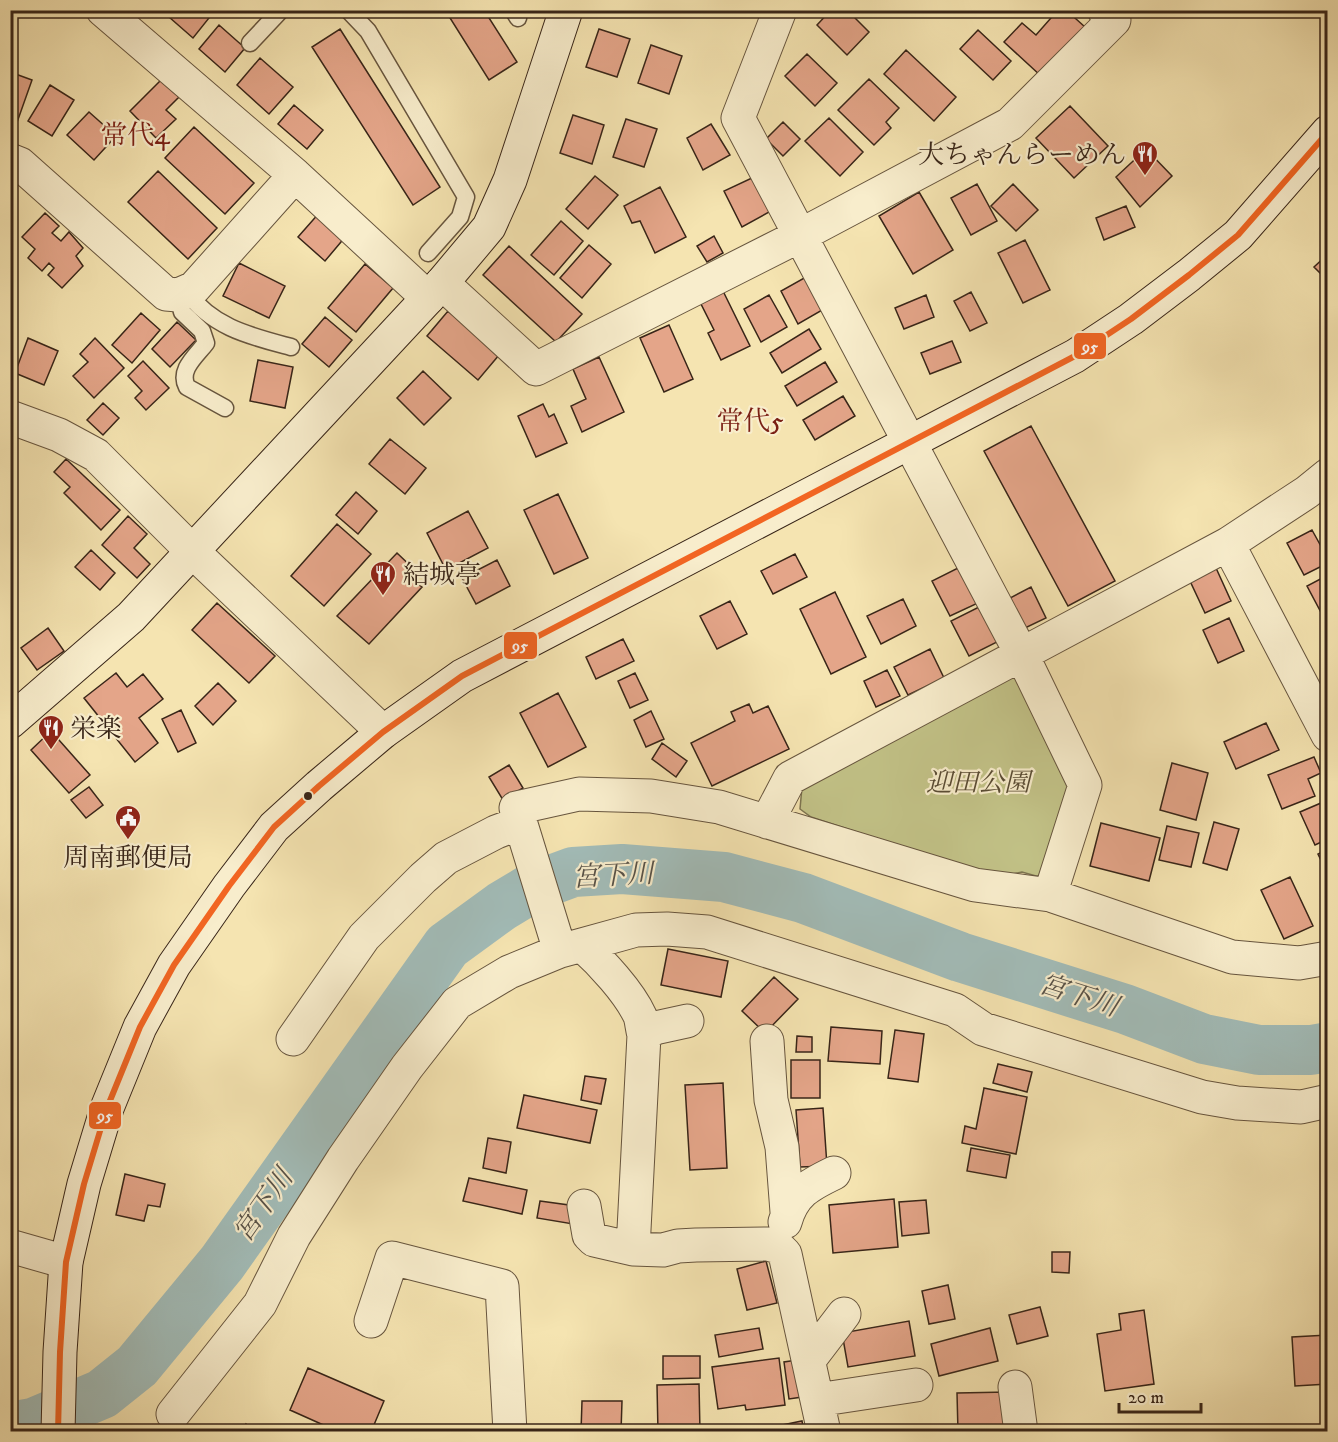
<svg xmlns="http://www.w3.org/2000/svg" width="1338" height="1442" font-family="'IM FELL DW Pica','Noto Serif JP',serif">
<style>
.green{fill:#c2c287;stroke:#7d7450;stroke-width:1.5}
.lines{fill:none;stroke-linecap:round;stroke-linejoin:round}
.river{stroke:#a2bcb8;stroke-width:50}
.building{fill:#e4a589;stroke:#382518;stroke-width:1.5}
.lane-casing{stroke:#67553e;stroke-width:19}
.street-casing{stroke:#67553e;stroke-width:35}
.secondary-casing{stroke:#382518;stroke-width:35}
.lane{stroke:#f8edcc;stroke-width:16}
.street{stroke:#f8edcc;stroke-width:33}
.secondary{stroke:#f8edcc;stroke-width:33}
.bus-1-casing{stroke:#f8edcc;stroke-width:10}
.bus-1{stroke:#f26522;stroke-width:6}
.bus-dot{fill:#382518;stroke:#f8edcc;stroke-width:2}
.labels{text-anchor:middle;stroke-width:4.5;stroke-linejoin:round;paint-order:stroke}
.poi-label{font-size:26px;fill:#382518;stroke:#f8edcc;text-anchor:start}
.park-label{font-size:26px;font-style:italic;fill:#5a4c34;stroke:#f8edcc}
.neighbourhood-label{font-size:27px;fill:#7a1f14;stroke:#f8edcc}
.water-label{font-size:27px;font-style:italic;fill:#585248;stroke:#f8edcc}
.line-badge{stroke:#f8edcc;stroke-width:2}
.badge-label{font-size:16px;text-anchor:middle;font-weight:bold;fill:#fff}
</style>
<rect width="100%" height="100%" fill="#f5e4b1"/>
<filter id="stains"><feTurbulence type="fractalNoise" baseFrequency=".00333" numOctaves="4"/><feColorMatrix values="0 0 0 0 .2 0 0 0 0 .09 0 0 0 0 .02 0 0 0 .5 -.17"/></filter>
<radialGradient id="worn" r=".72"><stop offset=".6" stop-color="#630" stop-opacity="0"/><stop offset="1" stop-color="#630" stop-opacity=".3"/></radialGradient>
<!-- green -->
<path class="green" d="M1016,675L1074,783L1043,876H1036L1022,872L1008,875L979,872L811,817L800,809L802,787Z"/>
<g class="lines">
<!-- river -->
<path class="river" d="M10,1427L33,1423L102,1394L137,1366L222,1263L447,946L502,906L535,886L573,872L622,869L724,877L803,898L960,957L1125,1009L1204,1039L1259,1050H1311L1328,1047"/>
</g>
<!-- building -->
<path class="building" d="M10,10H15L10,43Z
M161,10H209L213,13L193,38Z
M445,10H484L517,62L489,80Z
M831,10H847L869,32L847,55L817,25Z
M1058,10H1066L1085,27L1041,76L1004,42L1022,23L1036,35Z
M219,25L245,48L225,72L199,49Z
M340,29L440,187L413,205L312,47Z
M599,29L630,39L617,77L586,67Z
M978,30L1011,61L993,80L960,49Z
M651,45L682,56L669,94L638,83Z
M906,50L956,97L934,121L884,74Z
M807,54L837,83L815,106L785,76Z
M260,58L293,87L269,114L237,85Z
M10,72L32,80L15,128L10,126Z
M869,79L899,108L886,122L891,128L874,145L838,110Z
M161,80L179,97L166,110L176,119L156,138L130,111Z
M50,85L74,100L52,136L28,121Z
M294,105L323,130L307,149L278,124Z
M1070,106L1108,146L1074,178L1036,138Z
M89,112L116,136L94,160L67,135Z
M573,115L604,125L592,164L560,153Z
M829,118L863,152L840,176L805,141Z
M626,119L657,129L644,167L613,157Z
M783,122L800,139L783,156L766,139Z
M711,124L730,155L703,170L687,138Z
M194,127L254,183L225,214L165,158Z
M1146,149L1172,176L1140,207L1116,177Z
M158,171L217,228L188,259L128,202Z
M595,176L618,195L588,229L566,209Z
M754,177L771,211L742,227L724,191Z
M977,184L997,221L971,235L951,198Z
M1013,184L1038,210L1016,231L991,206Z
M660,187L686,237L655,253L640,221L632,223L624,206Z
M919,192L953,250L913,274L879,216Z
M1126,206L1135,227L1104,240L1096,218Z
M320,212L346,236L325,261L298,237Z
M45,213L59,226L52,233L61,241L69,232L83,248L76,256L83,266L62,288L48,275L54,268L49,263L42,271L28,258L35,249L22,237Z
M561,221L583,241L554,275L531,255Z
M714,236L723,253L707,262L697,246Z
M1025,240L1050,290L1023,303L998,253Z
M589,245L611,264L582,298L560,278Z
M509,246L582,314L556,342L483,275Z
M1328,254V281L1314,267Z
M239,263L285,286L269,318L223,296Z
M365,264L393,288L356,332L328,308Z
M806,277L824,309L798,324L781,291Z
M723,291L750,346L721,360L708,333L714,330L700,302Z
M971,292L987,323L970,331L954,301Z
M769,295L787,327L761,342L744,309Z
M926,295L934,317L904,329L895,308Z
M448,311L499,355L478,380L427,336Z
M141,313L160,330L132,363L112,345Z
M325,317L352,340L329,367L302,344Z
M177,322L196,340L170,367L152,349Z
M669,325L693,379L664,392L640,338Z
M809,329L821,349L782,373L770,353Z
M28,338L58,351L44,385L15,373Z
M95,338L124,368L94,398L73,376L88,362L80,354Z
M952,341L961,362L930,374L921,353Z
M599,357L624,412L582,432L571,406L586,399L573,369Z
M258,360L293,367L285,408L250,401Z
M143,361L169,388L146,410L135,398L142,391L128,376Z
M825,362L837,382L797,406L785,386Z
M423,371L451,398L424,425L397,398Z
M843,396L855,416L815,440L803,420Z
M103,403L119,418L103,435L87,420Z
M543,404L549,417L554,414L567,443L536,457L518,416Z
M1031,426L1115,581L1068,606L984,451Z
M390,439L426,468L405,494L369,464Z
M66,459L120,510L101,530L64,493L70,487L54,472Z
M356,492L377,511L358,534L336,515Z
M558,494L588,558L554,574L524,510Z
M468,511L488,548L446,570L427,533Z
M128,516L147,534L134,548L150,564L137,578L102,545Z
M337,524L371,554L324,606L291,576Z
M1312,530L1328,559V563L1304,575L1287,543Z
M91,550L115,573L100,590L75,567Z
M397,553L419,574L412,580L422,587L369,644L337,616Z
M795,554L807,577L773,594L761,571Z
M497,560L510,586L476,604L462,578Z
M960,567L978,603L950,616L932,581Z
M1216,568L1231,601L1205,613L1190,581Z
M1328,575V616L1324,618L1307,586Z
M1031,587L1046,618L1025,628L1010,598Z
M835,592L866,657L831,674L800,609Z
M903,599L916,626L881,644L867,616Z
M730,601L747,634L717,649L700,616Z
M217,603L275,656L249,683L192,630Z
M979,607L997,642L969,656L951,621Z
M1229,618L1244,651L1218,663L1203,630Z
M48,628L64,651L37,670L21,648Z
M623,639L634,661L596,679L586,657Z
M930,649L944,678L908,695L894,667Z
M887,670L900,696L876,707L864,681Z
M116,673L127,687L143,674L163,699L139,718L158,743L135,762L84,698Z
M635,673L648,700L630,708L618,681Z
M218,683L236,701L213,725L195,706Z
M558,693L586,747L548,767L520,713Z
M749,704L753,713L768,706L789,749L712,786L691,743L735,721L731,712Z
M181,710L196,743L178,752L162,719Z
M651,711L664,739L646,747L634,720Z
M1266,723L1279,750L1236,769L1224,742Z
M51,731L90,775L69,793L31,750Z
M662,743L687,761L676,777L652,759Z
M1314,757L1321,773L1308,779L1315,796L1282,809L1268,775Z
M1172,763L1208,773L1196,820L1160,810Z
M509,765L523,788L503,800L489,777Z
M89,787L103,805L86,818L71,800Z
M1328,800V839L1315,845L1300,812Z
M1214,822L1239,829L1227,870L1203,863Z
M1101,823L1160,838L1149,881L1090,866Z
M1167,826L1199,833L1191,867L1159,860Z
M1328,849V875L1318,854Z
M1290,877L1313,926L1284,939L1261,890Z
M668,949L728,961L721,997L661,985Z
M774,977L798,999L765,1033L742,1011Z
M831,1027L882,1031L880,1064L828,1061Z
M895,1030L924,1034L918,1082L888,1078Z
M797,1036L812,1037V1052H796Z
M791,1060H820V1098H791Z
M998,1064L1032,1072L1027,1092L993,1083Z
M585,1076L606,1079L601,1104L581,1100Z
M723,1083L727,1168L690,1170L685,1085Z
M984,1088L1027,1097L1016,1154L962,1143L965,1126L976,1129Z
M524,1095L597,1110L590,1143L517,1128Z
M823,1108L827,1166L800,1167L796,1110Z
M488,1138L511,1142L506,1173L483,1168Z
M971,1148L1010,1155L1006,1178L967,1171Z
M125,1174L165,1184L160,1207L148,1205L144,1221L116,1215Z
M469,1178L527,1190L522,1214L463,1201Z
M894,1199L898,1247L833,1253L829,1205Z
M926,1200L929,1233L902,1236L899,1202Z
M540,1201L576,1206L573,1224L537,1218Z
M1052,1252H1070L1069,1273L1052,1272Z
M766,1261L777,1303L747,1310L737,1269Z
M948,1285L955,1319L929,1324L922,1291Z
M1040,1307L1048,1336L1017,1344L1009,1315Z
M1144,1310L1154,1384L1105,1391L1097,1334L1121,1330L1119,1314Z
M909,1321L915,1356L848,1367L842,1333Z
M759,1328L763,1349L719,1357L715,1335Z
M990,1328L998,1361L939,1376L931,1344Z
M1328,1335V1384L1295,1386L1292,1337Z
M663,1356H700V1378L663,1379Z
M779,1358L785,1405L746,1410L745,1405L718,1409L712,1367Z
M797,1360L802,1397L789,1399L784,1362Z
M308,1368L384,1401L371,1432H339L290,1410Z
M699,1384L700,1432H658L657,1385Z
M1008,1392V1432H958L957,1393Z
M582,1401H622L621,1432H581Z
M802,1421L804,1432H773L772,1427Z
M246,1424L255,1432H241Z"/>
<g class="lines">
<defs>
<path id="lane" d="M348,10L368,31L466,197L460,217L428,253
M513,10L518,18
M250,43L281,10
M186,291C213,328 250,336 291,347
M178,295L182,312L202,331L206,343C196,356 178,370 187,387L225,408"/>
<path id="street" d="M103,10L295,175L428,298
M780,10L738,118L1021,653L1085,785L1050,895
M10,160L20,164L166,294L178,295L194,288L295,175
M442,283L536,369L801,235L1010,124L1114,20L1104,10
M10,417L59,435L96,455L192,551L383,732
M1228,544L1328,735
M767,822L790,778L1228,544L1307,492L1328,475
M582,945C601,962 629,992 640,1016C642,1022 642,1029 644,1035L633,1249
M560,951L516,808L579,794L651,796L719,807L975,885L1050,895L1232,957L1299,963L1328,958
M644,1035L655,1028L687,1021
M293,1039L364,937L423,878L446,858L496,832L520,823
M767,1041L771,1100L782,1147L787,1212
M584,1206L589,1235L594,1240L633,1249L663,1250L678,1246L696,1245L768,1244L778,1247L785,1254L824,1432
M785,1222C793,1193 809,1185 834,1173
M10,1246L66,1262
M371,1321L392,1258L502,1286L510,1432
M809,1360L844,1314
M1015,1387L1021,1432
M817,1400L916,1385
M173,1414L260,1304L294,1236L343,1159L407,1067L457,1003L509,972L560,951L582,945L636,930L667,929L707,932L955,1010L983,1029L1202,1097L1237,1103L1301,1107L1328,1101"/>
<path id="secondary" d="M10,722L131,617L442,283L489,227L510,180L566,10
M58,1432L60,1352L66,1262L84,1184L107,1108L140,1027L174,965L229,886L274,827L319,786L383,732L462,676L1075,356L1131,319L1189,275L1238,235L1328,132"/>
</defs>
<!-- lane casing -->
<use href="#lane" class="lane-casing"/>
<!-- street casing -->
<use href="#street" class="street-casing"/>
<!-- secondary casing -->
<use href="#secondary" class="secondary-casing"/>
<!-- lane -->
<use href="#lane" class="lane"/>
<!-- street -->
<use href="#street" class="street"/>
<!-- secondary -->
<use href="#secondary" class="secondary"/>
<defs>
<path id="bus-1" d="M58,1432L60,1352L66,1262L84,1184L107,1108L140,1027L174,965L229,886L274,827L319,786L383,732L462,676L1075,356L1131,319L1189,275L1238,235L1328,132"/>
</defs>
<!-- bus-1 casing -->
<use href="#bus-1" class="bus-1-casing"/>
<!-- bus-1 -->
<use href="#bus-1" class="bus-1"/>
</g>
<!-- icons -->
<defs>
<symbol id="restaurant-pin" viewBox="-11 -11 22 30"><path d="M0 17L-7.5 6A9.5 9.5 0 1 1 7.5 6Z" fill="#8f2418" stroke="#f8edcc"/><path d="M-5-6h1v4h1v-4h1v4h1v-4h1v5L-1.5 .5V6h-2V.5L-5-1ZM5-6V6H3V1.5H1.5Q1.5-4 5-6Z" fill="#fff"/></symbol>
<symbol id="civic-pin" viewBox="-11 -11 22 30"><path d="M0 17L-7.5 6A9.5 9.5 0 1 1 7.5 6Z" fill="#8f2418" stroke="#f8edcc"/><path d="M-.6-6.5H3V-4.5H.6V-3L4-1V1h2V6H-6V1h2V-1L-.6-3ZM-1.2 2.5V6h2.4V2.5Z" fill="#fff"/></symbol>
</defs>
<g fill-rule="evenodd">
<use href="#restaurant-pin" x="1130" y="139" width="30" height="40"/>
<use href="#restaurant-pin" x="368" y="559" width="30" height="40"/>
<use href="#restaurant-pin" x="36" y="713" width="30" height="40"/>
<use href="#civic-pin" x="113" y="803" width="30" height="40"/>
</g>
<!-- markers -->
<circle class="bus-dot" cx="308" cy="796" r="5"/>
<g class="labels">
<!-- poi labels -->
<g class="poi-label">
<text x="1126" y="163" text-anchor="end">大ちゃんらーめん</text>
<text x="403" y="583">結城亭</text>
<text x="70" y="737">栄楽</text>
<text x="128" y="866" text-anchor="middle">周南郵便局</text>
</g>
<!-- park labels -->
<g class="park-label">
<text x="978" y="791">迎田公園</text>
</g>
<!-- neighbourhood labels -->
<g class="neighbourhood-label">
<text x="135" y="144">常代4</text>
<text x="750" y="430">常代5</text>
</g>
<!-- water labels -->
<g class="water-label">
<text transform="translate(613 875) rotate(-3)" y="9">宮下川</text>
<text transform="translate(1079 995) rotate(18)" y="9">宮下川</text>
<text transform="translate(263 1205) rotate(-55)" y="9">宮下川</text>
</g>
</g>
<g class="line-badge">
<rect x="1073" y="332" width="34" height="28" rx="6" fill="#f26522"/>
<rect x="503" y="631" width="35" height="29" rx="6" fill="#f26522"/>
<rect x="88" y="1101" width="34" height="29" rx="6" fill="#f26522"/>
</g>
<g class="badge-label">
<text x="1090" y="352">95</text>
<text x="520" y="651">95</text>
<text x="105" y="1121">95</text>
</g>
<!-- margin -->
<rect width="1338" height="1442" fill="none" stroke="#f5e4b1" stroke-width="36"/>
<rect x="12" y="12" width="1314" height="1418" fill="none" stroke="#382518" stroke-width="3"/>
<rect x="18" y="18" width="1302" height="1406" fill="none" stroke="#382518" stroke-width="1.5"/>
<!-- scale -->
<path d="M1119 1403v9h82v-9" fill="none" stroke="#382518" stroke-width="3"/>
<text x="1128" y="1403" font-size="18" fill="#382518" stroke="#f8edcc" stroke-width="4.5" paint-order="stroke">20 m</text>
<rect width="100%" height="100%" filter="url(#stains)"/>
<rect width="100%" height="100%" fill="url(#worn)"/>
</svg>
